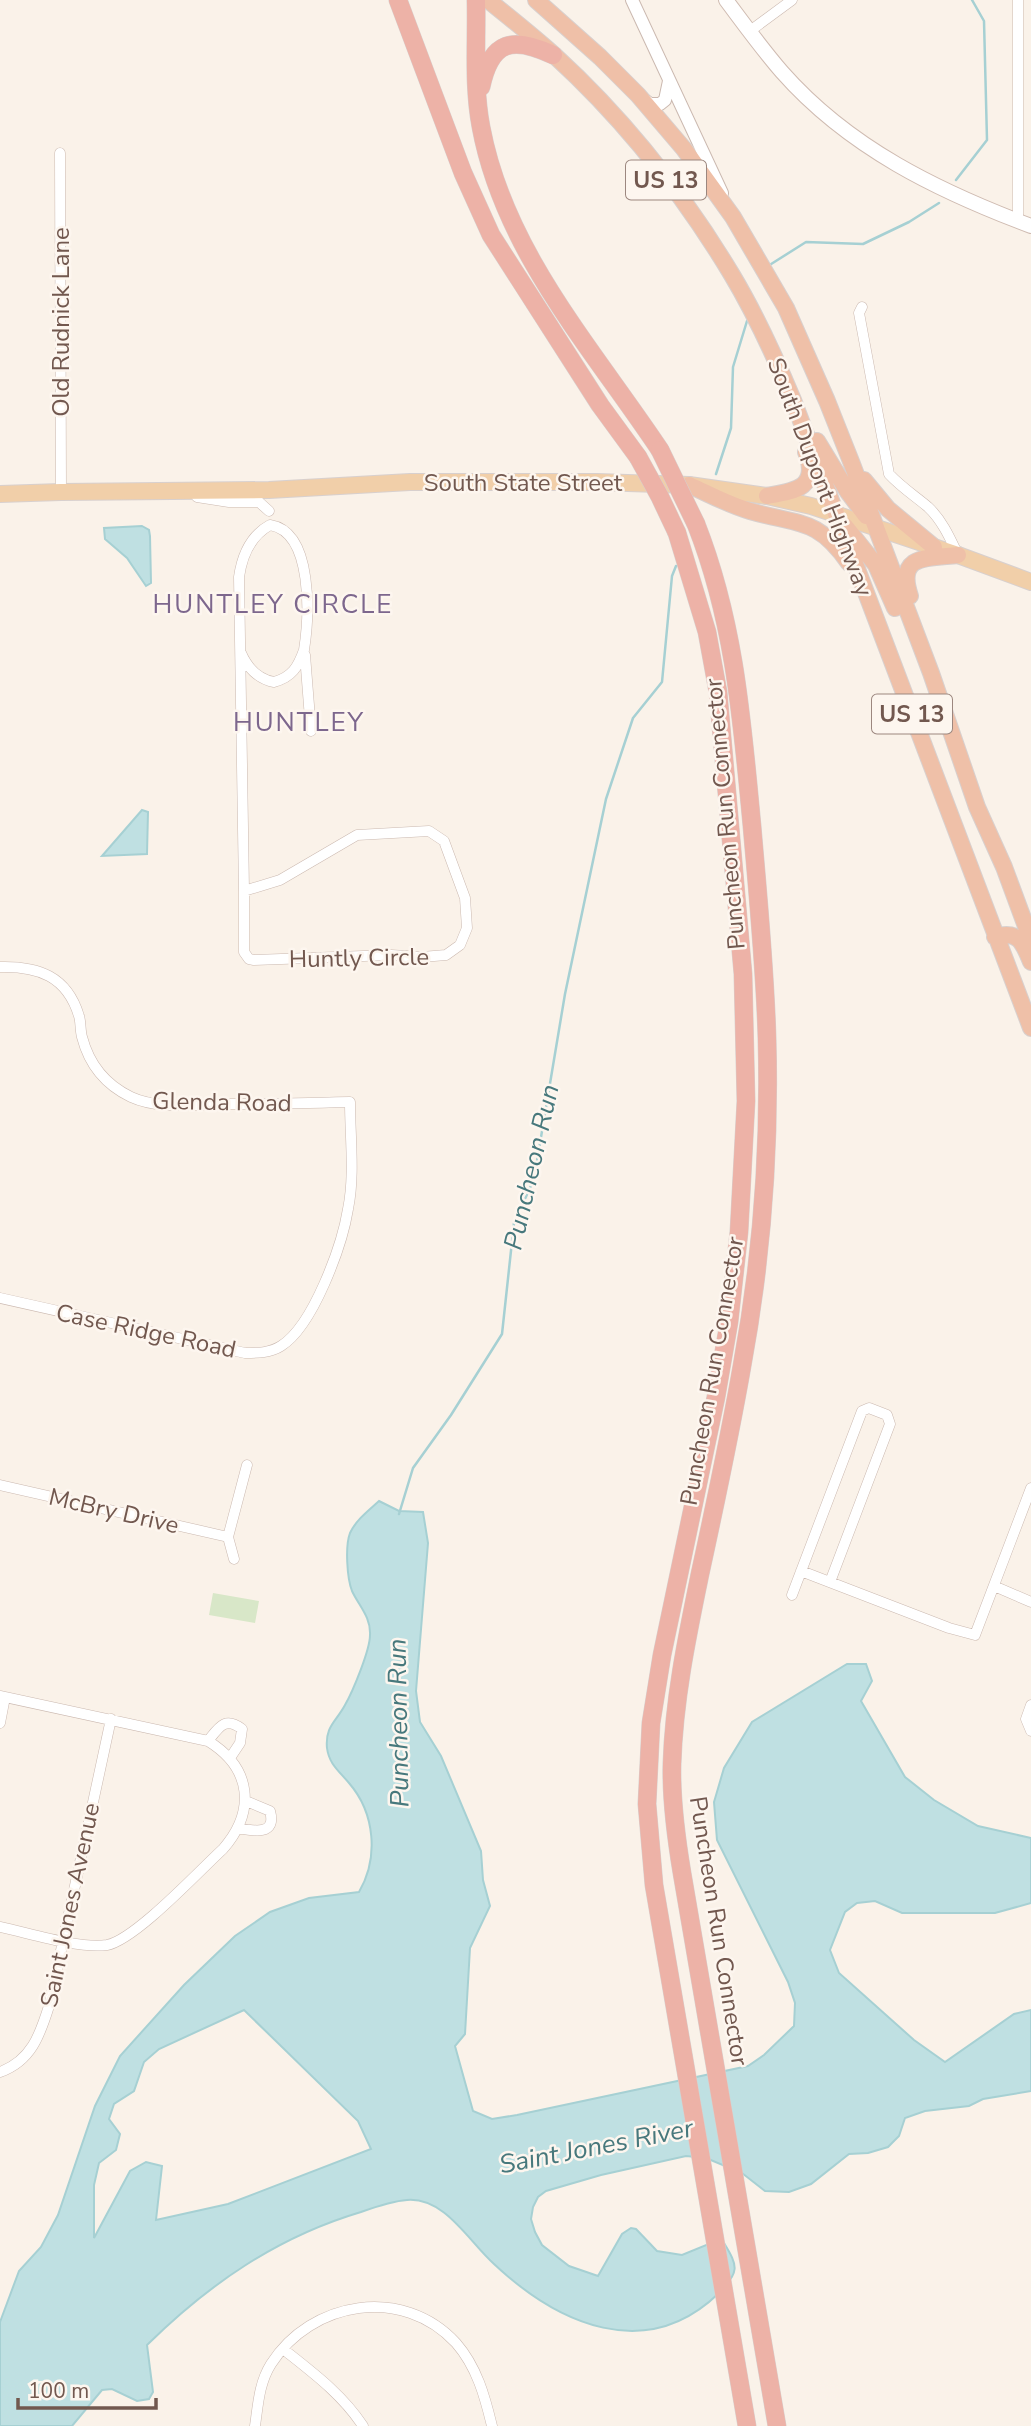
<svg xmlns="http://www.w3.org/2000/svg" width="1031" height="2426" font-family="'Nunito Sans',sans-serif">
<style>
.green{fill:#d8e7c8}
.water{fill:#bfe0e2;stroke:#a6d0d3;stroke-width:2;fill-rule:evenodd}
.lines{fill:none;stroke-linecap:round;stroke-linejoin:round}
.stream{stroke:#a6d0d3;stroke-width:2.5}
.minor-casing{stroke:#cbb9b0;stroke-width:11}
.tertiary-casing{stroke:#cbb9b0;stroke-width:14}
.secondary-casing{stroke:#cfbbb1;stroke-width:16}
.primary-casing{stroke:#d8d0ce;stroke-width:18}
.trunk-casing{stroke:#d8d0ce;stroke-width:18}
.motorway-casing{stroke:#d8d0ce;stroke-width:19}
.minor{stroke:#fff;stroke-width:10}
.tertiary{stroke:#fff;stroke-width:12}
.secondary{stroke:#fff;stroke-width:14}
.primary{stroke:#f1cfa9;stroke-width:16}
.trunk{stroke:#efc0a8;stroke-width:16}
.motorway{stroke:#edb2a7;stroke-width:18}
.motorway-bridge-casing{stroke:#d8d0ce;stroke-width:19;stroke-linecap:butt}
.motorway-bridge{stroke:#edb2a7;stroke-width:18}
.labels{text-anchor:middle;stroke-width:5;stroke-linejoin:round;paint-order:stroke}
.shield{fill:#fdf6ef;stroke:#9c877f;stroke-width:2}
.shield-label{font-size:23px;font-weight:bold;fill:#72584f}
.street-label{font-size:24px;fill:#72584f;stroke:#fdf6ef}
.neighbourhood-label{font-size:26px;letter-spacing:2px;fill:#7d678d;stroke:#fdf6ef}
.water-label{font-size:26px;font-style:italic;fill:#47787c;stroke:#fdf6ef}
</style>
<rect width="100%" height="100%" fill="#faf2e9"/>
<!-- green -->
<path class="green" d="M213,1593L259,1601L255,1623L209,1615Z"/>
<!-- water -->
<path class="water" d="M142,526L149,530L150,536L151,583L146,586L127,558L105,539L104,528Z
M142,810L148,812L147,854L102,856Z
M379,1501L399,1511L423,1512L428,1543L416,1691L420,1722L441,1756L481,1851L483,1880L490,1906L470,1948L465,2034L455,2046L473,2111L492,2119L517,2115L748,2066L764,2055L794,2026L795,2003L788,1982L717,1840L714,1802L724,1768L752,1722L847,1664H866L872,1681L861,1701L905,1777L934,1800L978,1826L1031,1838V1903L995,1913H902L875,1901L857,1903L845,1912L830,1950L839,1973L914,2040L945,2062L1014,2014L1031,2010V2091L983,2099L969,2106L925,2111L905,2118L899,2136L888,2147L868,2153L849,2154L811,2184L789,2192L765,2191L742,2173L706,2158L686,2156L601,2175L546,2191L538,2197L533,2207L531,2219L535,2232L542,2245L569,2266L598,2276L622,2234L631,2228L636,2229L657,2251L682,2255L716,2241L724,2243C738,2266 740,2272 719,2293C646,2364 558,2324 494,2264C469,2242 445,2197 407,2200C392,2201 375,2207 361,2212C277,2237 209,2284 147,2345L153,2392L149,2399L137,2401L112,2389L102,2390L72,2426H0V2322L19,2271L41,2247L58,2215L95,2106L120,2056L184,1985L235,1936L270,1912L309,1898L359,1892C379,1858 375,1813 349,1783C339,1771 329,1764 327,1748C325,1726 336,1722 345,1705C353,1691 370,1650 370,1635C371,1617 359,1606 352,1591C347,1578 345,1546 350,1533C356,1520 369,1510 379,1501ZM244,2010L358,2121L371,2149L228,2204L156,2220L162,2166L146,2162L130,2171L94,2238V2185L99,2163L116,2150L120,2134L109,2119L114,2104L134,2091L144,2062L159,2049Z"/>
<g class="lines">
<!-- stream -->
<path class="stream" d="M956,180L987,140L984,21L972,0
M768,266L806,242L863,244L909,222L939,203
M716,474L731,428L733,367L747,321
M399,1514L413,1468L451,1415L502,1334L514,1223L534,1179L565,994L606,799L633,718L662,682L672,576L676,566"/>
<defs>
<path id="minor" d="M1018,0V221
M750,31L792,0
M60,153L61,492
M862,307L859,313L889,474C901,487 915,496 928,507C942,520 950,538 958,555
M197,497L229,502H259L269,511
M241,653C247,667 258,679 274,682C292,677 298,667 304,650C309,618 314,532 270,525C250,536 242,556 239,577L244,891
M305,655L311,731
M429,831L444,841L465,898L467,928L460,945L446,955L422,957L391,955L254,960L249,959L244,952V891L280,880L357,835Z
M0,967C38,966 67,976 79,1016C81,1022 80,1030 82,1037C89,1064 106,1085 131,1097C159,1110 196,1104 227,1104C268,1104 309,1103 350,1102C350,1137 355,1175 348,1209C342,1246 313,1326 281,1346C270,1353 258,1353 245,1353L0,1298
M0,1485L228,1537
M234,1559L228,1537L247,1465
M801,1571L949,1628L975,1635L1031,1488
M994,1586L1031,1602
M792,1595L862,1411L869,1408L887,1415L890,1424L830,1582
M0,1696L208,1741C252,1768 256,1811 223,1849C199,1871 135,1940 107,1945C78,1949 29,1933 0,1927
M1031,1705L1026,1719L1031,1731
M0,1723L5,1697
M208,1741C219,1727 225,1716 242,1729L240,1743L230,1758
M238,1828C253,1831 277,1836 270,1811L246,1801
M0,2072C31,2061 40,2035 49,2006L111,1719
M283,2349C312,2372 342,2394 363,2426
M255,2426C258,2405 259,2383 271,2364C311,2301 403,2285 456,2343C477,2367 485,2397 492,2426"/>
<path id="tertiary" d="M632,0L722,193
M643,99L650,104H660L665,100L669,81"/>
<path id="secondary" d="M726,0C744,24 762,49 782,72C849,148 938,191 1031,226"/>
<path id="primary" d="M0,494L61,492L269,490L410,482H597L689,485L767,496L811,506L958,555L1031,582"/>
<path id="trunk" d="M488,0C510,18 533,36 554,55C623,118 684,195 732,275C756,315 775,357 793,400L1031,1028
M536,0L600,57L638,95L684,149L733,217L786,308L827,401L852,464L931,673L977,807L1004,867L1031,940
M817,441L848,492L866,516
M864,480L888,509L934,547
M689,485C709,494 729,505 750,511C798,525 817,517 849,563
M767,496C795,491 820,488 806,452
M845,526L876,565L895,608
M910,596C896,554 927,558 958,555
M995,937C1018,930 1023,942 1031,962"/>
<path id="motorway" d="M398,0L463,173L491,235L600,405L638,457
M476,0C477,43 473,85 481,127C504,251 592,348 660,450
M481,87C491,40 513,36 553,55
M696,524C735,623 742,721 752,826C758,896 765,967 767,1038C770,1147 762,1258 742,1366C730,1435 715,1505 700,1574C687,1637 674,1699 672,1764C671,1800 676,1837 682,1873L777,2426
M677,533L707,632L718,692L743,974L746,1101L739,1232L729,1322L716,1397L662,1655L651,1723L647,1804L654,1885L747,2426"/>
</defs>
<!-- minor casing -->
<use href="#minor" class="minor-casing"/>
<!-- tertiary casing -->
<use href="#tertiary" class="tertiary-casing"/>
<!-- secondary casing -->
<use href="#secondary" class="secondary-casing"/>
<!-- primary casing -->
<use href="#primary" class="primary-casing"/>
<!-- trunk casing -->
<use href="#trunk" class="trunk-casing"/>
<!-- motorway casing -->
<use href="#motorway" class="motorway-casing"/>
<!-- minor -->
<use href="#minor" class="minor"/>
<!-- tertiary -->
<use href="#tertiary" class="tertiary"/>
<!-- secondary -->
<use href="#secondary" class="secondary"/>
<!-- primary -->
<use href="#primary" class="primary"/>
<!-- trunk -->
<use href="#trunk" class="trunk"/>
<!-- motorway -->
<use href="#motorway" class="motorway"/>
<defs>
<path id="motorway-bridge" d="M660,450L696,524
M638,457L660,497L677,533"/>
</defs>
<!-- motorway-bridge casing -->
<use href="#motorway-bridge" class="motorway-bridge-casing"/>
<!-- motorway-bridge -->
<use href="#motorway-bridge" class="motorway-bridge"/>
</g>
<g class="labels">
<!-- shield labels -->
<g class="shield">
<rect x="626" y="160.5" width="80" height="39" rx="5"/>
<rect x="872" y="694.5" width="80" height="39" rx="5"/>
</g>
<g class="shield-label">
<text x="666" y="188">US 13</text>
<text x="912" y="722">US 13</text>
</g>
<!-- street labels -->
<g class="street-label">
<text transform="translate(61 322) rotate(-90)" y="8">Old Rudnick Lane</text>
<text transform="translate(820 477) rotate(69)" y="8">South Dupont Highway</text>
<text x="523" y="491">South State Street</text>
<text transform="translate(725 814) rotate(-95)" y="8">Puncheon Run Connector</text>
<text transform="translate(359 958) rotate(-1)" y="8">Huntly Circle</text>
<text transform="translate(222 1102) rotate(1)" y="8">Glenda Road</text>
<text transform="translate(146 1331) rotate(12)" y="8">Case Ridge Road</text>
<text transform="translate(712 1371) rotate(-80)" y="8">Puncheon Run Connector</text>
<text transform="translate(114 1511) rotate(13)" y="8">McBry Drive</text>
<text transform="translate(70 1905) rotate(-78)" y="8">Saint Jones Avenue</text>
<text transform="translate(719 1931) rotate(81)" y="8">Puncheon Run Connector</text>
</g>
<!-- neighbourhood labels -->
<g class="neighbourhood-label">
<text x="273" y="613">HUNTLEY CIRCLE</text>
<text x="299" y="731">HUNTLEY</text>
</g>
<!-- water labels -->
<g class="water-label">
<text transform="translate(531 1167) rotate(-77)" y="9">Puncheon Run</text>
<text transform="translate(398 1723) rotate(-91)" y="9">Puncheon Run</text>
<text transform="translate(596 2146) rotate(-11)" y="9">Saint Jones River</text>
</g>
</g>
<!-- scale -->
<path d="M18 2398v10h138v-10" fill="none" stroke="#72584f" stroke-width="3.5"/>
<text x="28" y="2398" font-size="21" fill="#72584f" stroke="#fdf6ef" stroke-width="5" paint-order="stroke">100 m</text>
</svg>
